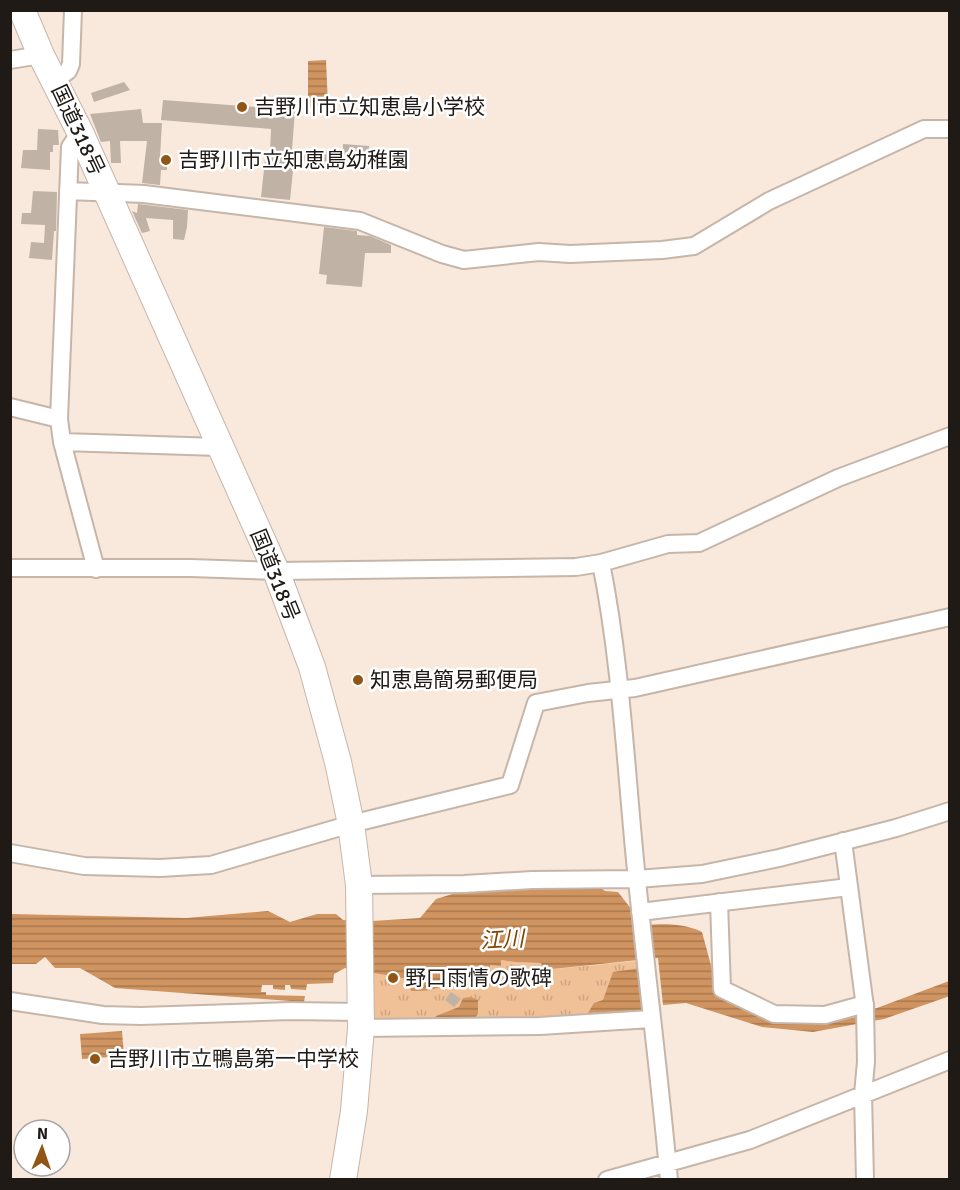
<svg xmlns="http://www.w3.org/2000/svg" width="960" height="1190" font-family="Signika,'Noto Sans JP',sans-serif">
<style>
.park{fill:url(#park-tufts)}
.water{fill:url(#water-rules)}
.building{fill:#c1b2a6}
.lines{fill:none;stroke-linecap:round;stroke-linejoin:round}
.minor-casing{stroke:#c5b6a9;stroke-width:20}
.highway-casing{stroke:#c5b6a9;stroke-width:28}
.minor{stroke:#fff;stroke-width:16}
.highway{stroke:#fff;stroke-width:26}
.poi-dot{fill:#915616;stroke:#fff;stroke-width:2}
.labels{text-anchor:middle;stroke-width:5;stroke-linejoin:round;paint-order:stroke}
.poi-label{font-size:21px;fill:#201a16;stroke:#fff;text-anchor:start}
.street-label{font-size:21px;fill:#201a16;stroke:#fff}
.water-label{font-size:22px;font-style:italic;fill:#7e4602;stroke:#fff}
</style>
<defs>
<pattern id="park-tufts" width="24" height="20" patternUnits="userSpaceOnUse" patternTransform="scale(1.5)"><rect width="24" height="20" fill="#f0c097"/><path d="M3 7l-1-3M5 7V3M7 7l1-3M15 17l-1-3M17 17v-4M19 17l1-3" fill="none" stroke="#cea481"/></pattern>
<pattern id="water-rules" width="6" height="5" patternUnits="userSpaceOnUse" patternTransform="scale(1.5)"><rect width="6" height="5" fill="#d09460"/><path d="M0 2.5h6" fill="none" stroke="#a8784e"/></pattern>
</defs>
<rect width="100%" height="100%" fill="#f9e9dc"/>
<!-- park -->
<path class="park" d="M501,960L514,962L541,963L544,970L646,960L651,1019L370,1021L372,972L452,982L463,967L489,970L490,965Z"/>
<!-- water -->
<path class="water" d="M326,60L328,105L308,106V61Z
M599,887L605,891L618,892L632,910V926C655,924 681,922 702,932L719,995L819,1021L877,1008L949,981L950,996L884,1019L813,1032L762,1027L686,1003L663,1005L658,958L543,970L541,963L514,962L501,960V966L490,965V970L463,967C449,986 435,992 411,991L409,979L345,968L334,974L333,983L307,984L306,990L291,989L290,985H285V990L273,989V985H262L261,992H266V995L305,996L304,1002L115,988L80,968H55L45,957L36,964H11V914L186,918L268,911L290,922L317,914H336L343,920L372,921L420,918L436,899L459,892Z
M640,968L642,1010L588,1013L594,1003L603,1000L613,972Z
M471,997L478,1000V1014L474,1019L435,1020L436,1016L459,1007L463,998Z
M122,1031L124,1056L82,1059L80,1034Z"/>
<!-- building -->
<path class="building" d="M124,82L130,90L94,102L91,93Z
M163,100L295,110L292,150L343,151V144L369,146L370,167H358V164L338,162L294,161L290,200L261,197L266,151L270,152L271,129L161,120Z
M141,109L143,123H162L160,157L167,163V170H161L160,185L142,183L147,141H120L121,163H111L110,141L101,142L90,114Z
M38,129L58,130L59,145H53V152H50V170L21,168L23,150H37Z
M33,191L57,192L56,231H54L52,260L29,258L31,242L44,243L45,225L21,224L22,213H31Z
M138,204L188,210L187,227L184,240L173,239V220L146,218L150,231L142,233L132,211L137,213Z
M324,227L357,231V235L370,236L391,245V253H365L362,287L326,284L327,275L319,274Z
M451,992L461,999L454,1007L445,1000Z"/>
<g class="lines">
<defs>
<path id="minor" d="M10,60L41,55
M55,80L68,71L71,64L73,10
M80,132L70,147L59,419L62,442L96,569
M68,191L144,194L360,221L442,254L464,260L539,252L570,254L662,250L694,246L769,201L924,129H950
M10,407L59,419
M62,442L219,447
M601,563C622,668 626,775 637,880C647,980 660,1080 669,1180
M10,568H191L276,571L576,567L601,563L668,544L699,543L838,478L950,436
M843,841L865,1007L866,1062L863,1094L865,1180
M10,853L84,866L160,868L211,865L351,824L510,785L536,703L588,693L635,688L950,617
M359,885L464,884L532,880L637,879L702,874L779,858L896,828L950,811
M719,902L722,989L774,1014L825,1015L865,1004
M640,912L849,887
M10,1001L103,1015L141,1016L290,1011L361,1012
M361,1028L540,1026L651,1019
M607,1180L750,1140L950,1060"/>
<path id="highway" d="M22,10L41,55L80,132L276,571L312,667L338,762L351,824L359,885L361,1028L354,1111L343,1180"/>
</defs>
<!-- minor casing -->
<use href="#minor" class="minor-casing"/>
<!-- highway casing -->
<use href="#highway" class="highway-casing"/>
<!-- minor -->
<use href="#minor" class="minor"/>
<!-- highway -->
<use href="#highway" class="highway"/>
</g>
<!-- markers -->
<g class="poi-dot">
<circle cx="242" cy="107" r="6"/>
<circle cx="166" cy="160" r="6"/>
<circle cx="358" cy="680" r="6"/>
<circle cx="393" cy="978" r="6"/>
<circle cx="95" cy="1059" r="6"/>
</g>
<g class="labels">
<!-- poi labels -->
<g class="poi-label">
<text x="254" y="114">吉野川市立知恵島小学校</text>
<text x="178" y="167">吉野川市立知恵島幼稚園</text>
<text x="370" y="687">知恵島簡易郵便局</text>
<text x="405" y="985">野口雨情の歌碑</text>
<text x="107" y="1066">吉野川市立鴨島第一中学校</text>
</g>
<!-- street labels -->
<g class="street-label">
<text transform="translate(78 130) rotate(65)" y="7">国道318号</text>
<text transform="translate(275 575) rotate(68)" y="7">国道318号</text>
</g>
<!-- water labels -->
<g class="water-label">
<text transform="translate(502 939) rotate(-3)" y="8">江川</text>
</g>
</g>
<!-- border -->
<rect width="960" height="1190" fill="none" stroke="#201a16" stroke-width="24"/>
<!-- north arrow -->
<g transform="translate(42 1148) rotate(2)"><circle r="28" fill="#ffffff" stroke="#a6a3a2" stroke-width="1.5"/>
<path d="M0-4.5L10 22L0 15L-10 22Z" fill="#915616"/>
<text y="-9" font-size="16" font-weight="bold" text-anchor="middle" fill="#201a16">N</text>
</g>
</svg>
